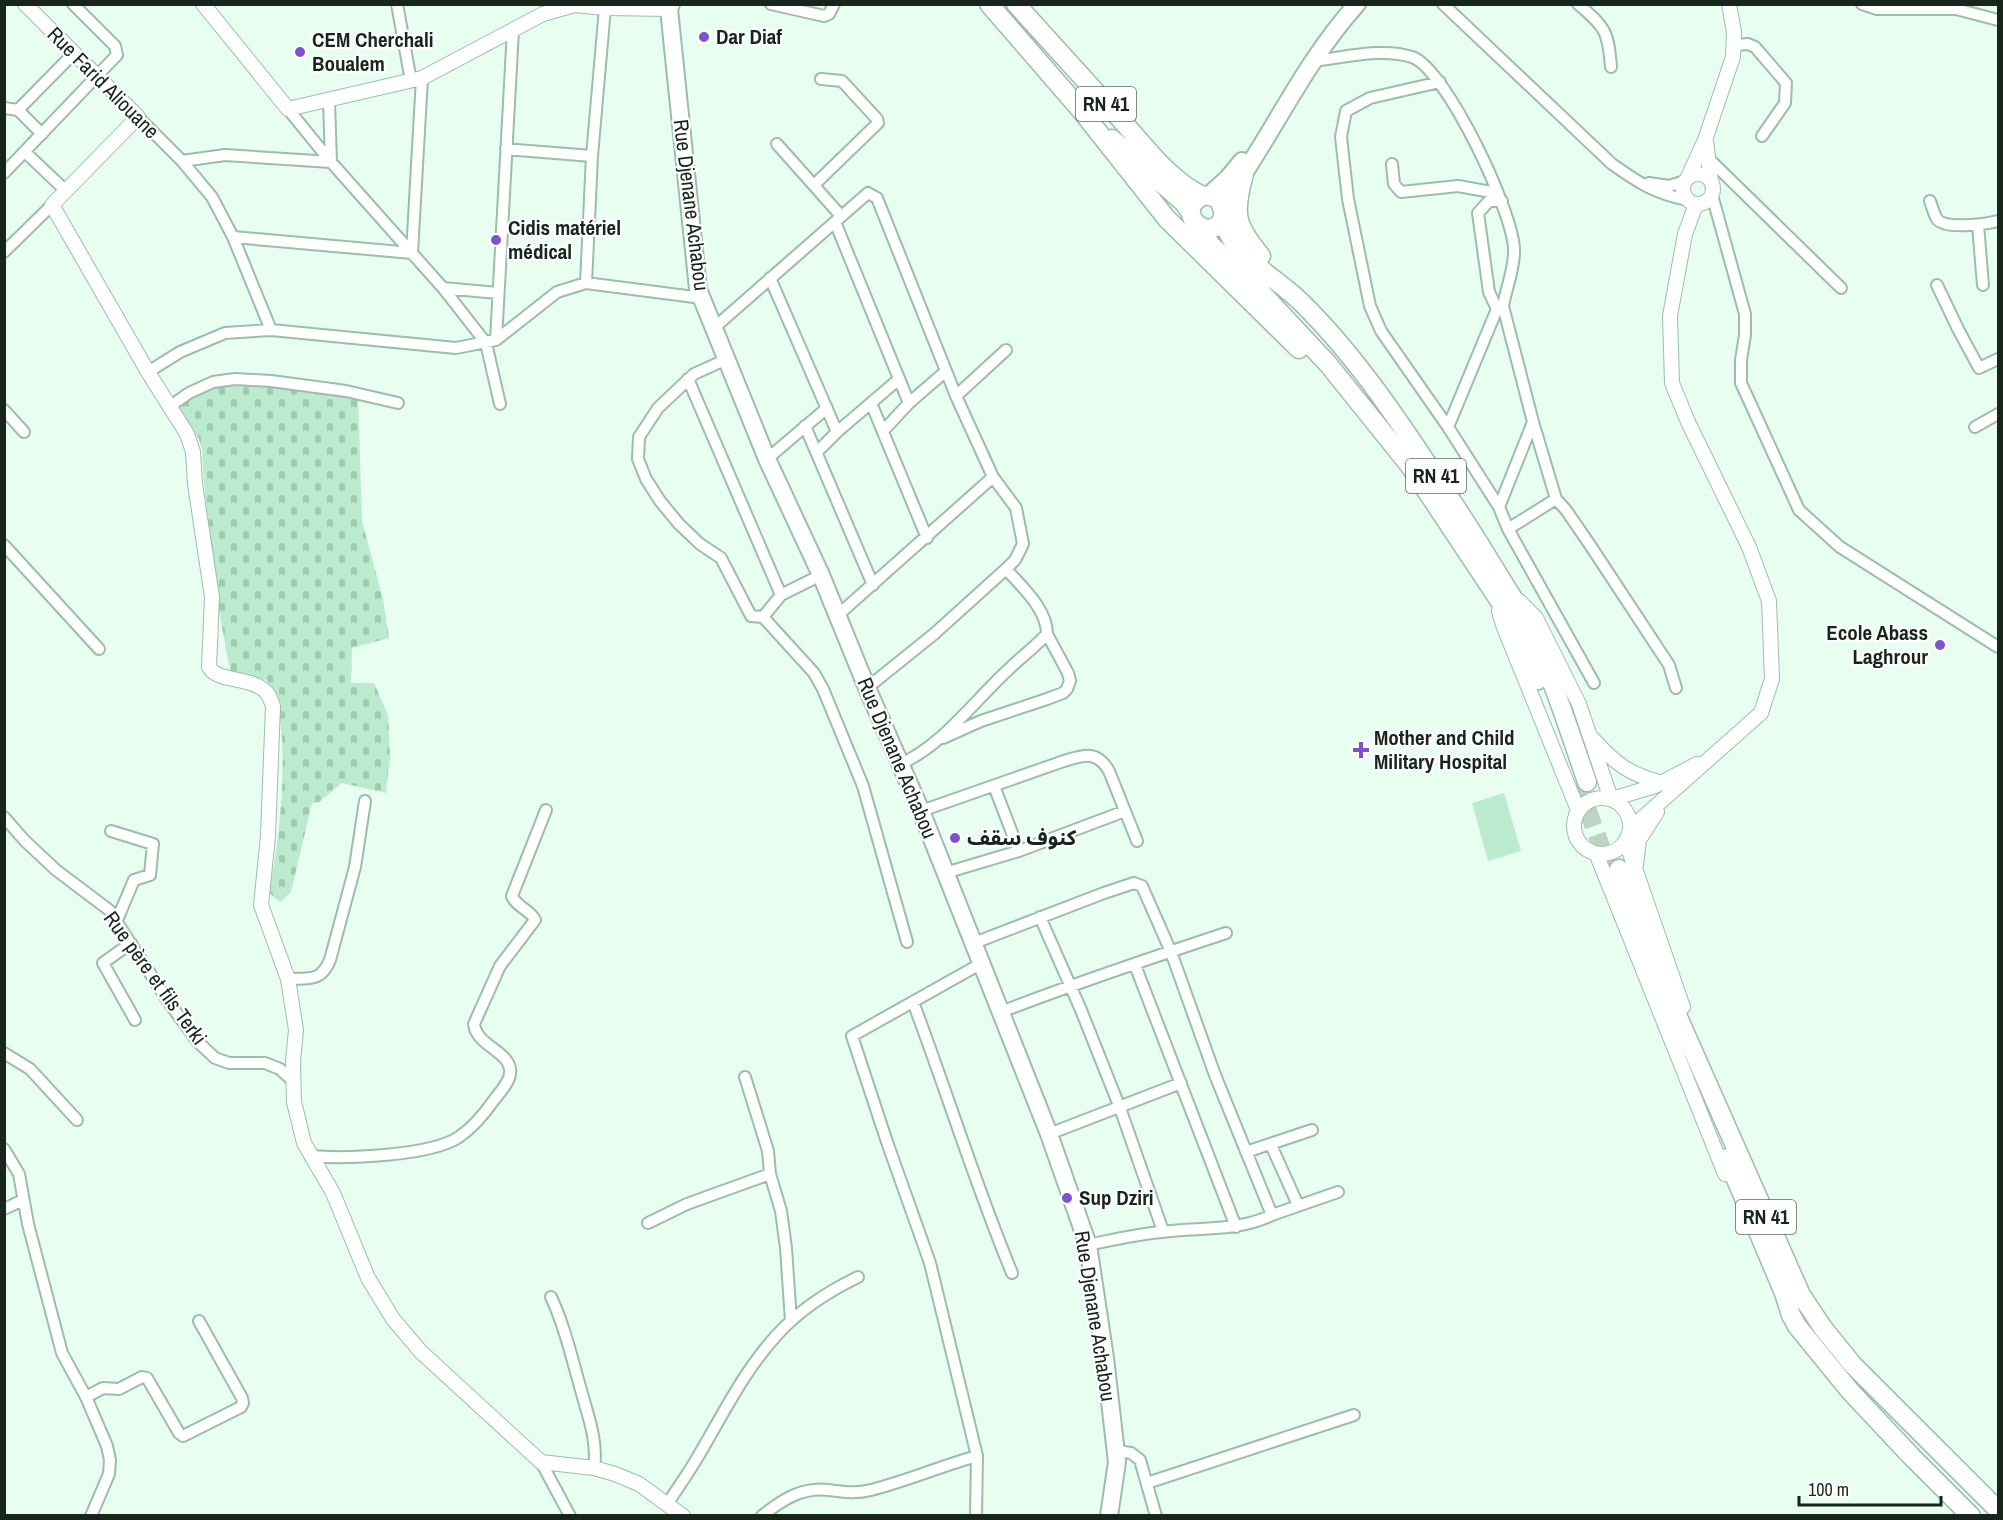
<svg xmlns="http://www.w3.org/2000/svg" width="2003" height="1520" font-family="'Archivo Narrow','Noto Sans Arabic',sans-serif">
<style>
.green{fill:#bbeace}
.cemetery{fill:url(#cemetery-stones)}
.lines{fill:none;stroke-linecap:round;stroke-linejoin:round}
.trunk-tunnel{stroke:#bed3c6;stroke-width:18;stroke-dasharray:18 9;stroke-linecap:butt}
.minor-casing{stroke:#9bbea9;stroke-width:14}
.tertiary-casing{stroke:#9bbea9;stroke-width:16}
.secondary-casing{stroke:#9bbea9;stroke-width:20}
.trunk-casing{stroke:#9bbea9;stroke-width:21}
.minor{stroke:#fff;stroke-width:10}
.tertiary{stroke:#fff;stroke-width:14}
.secondary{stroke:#fff;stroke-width:16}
.trunk{stroke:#fff;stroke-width:18}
.poi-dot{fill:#7c53cc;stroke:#fff;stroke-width:2}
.labels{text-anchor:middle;stroke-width:4.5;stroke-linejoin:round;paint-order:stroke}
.shield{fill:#fff;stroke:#5d6661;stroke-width:1.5}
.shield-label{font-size:20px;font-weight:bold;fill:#17251d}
.poi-label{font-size:21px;font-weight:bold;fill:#17251d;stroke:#fff;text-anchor:start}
.street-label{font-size:21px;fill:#17251d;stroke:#fff}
</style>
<defs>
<pattern id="cemetery-stones" width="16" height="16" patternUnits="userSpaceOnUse" patternTransform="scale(1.5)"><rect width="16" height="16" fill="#bbeace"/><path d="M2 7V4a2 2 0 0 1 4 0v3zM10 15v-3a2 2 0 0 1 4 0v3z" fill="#a0c9b0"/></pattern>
</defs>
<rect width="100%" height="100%" fill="#e8fef0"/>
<!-- green -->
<path class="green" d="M1504,793L1521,851L1488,861L1472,803Z"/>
<!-- cemetery -->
<path class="cemetery" d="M229,383L280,386L327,394L358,395L362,521L383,599L389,638L352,648L351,683H374L388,715L390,757L386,793L342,783L319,802L312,803L291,892L280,902L269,893C279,842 287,770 280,719C279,705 273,693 267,680L230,671L216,594L204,483L202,449L198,437L176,407L202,388Z"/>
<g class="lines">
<!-- trunk-tunnel -->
<path class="trunk-tunnel" d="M1578,784L1611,873"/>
<defs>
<path id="minor" d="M397,4L411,81
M771,4L824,16L829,14L834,4
M1443,4L1612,164C1639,183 1654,193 1687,200
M1578,4C1606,28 1608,31 1611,67
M1862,4L1877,9H1956L1998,20
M1735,45L1748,44L1755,47L1786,83L1785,103L1762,136
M1312,61C1343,58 1381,47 1412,57C1446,68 1516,217 1514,252C1514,270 1506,289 1503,306L1497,309L1448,427
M1440,82L1370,98L1346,111L1341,137L1348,199L1370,306L1381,331L1448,427L1499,507L1508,529L1594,683
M4,108L18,110L74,53
M288,109L331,162L443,288L486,343L500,404
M18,110L42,134
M138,117L182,161L212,197L233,237L271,330
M777,144L841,216
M506,149L592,156
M25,152L65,190
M1708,158L1841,288
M182,161L225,155L331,162L329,101
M1392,164L1394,184L1401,192L1458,186L1497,193
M4,173L117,55L115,46L73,4
M1649,183L1669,186L1685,181
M814,185L878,123L877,119L842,81L821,79
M1712,195L1745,314V335L1741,360V383L1799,510L1840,547L1998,647
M1930,201C1932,207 1934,214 1937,219C1945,230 1986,224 1998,221
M835,222L909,403
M1978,225L1983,285
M233,237L412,253L422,78
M4,252L52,205
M770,278L837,432
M586,283L592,156L605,8
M1937,285L1958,329L1979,368L1998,359
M443,288L498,293
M1503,306L1533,422L1556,499L1566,510L1590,545L1669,665L1676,688
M1497,309L1489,292L1478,213L1489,201H1502
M715,327L868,193L877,198L956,396L993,477L1016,508L1023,544L1015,560L1006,569
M496,340L513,30
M727,359L694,374L658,408L639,437L638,459L646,479L660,501L679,524L700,544L721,558L751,616L763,617L814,673L823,689L863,786L907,942
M148,372L180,352L225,333L271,330L456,348L496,340L557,292L586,283L702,298
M688,379L781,595
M956,396L1006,350
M871,403L927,538
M169,407L189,393L213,382L235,379L271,381L346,391L398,403
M4,410L24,432
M805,426L873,585
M1975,427L1998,414
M883,431L909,403L946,371
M817,452L837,432L899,379
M767,459L827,408
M1499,507L1533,422
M1508,529L1556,499
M4,545L99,649
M838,615L993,477
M763,617L781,595L821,575
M867,688L934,634L1006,569C1022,587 1047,609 1047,634C1035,647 1021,657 1009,669C975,700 942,746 900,764
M943,738L981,721L1047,699L1063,693L1067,689L1070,681L1068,673L1047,634
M994,786L1019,851
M921,811L1064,761C1084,755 1097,750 1109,771L1137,841
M4,817L25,841L56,870L109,910L170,1004L198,1042L215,1058L229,1063H265L280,1069L294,1082
M111,831L153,844L150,875L134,880L117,920
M945,873L1019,851L1125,811
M1040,917L1081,1010L1120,1108L1163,1231
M131,943L103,963L135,1020
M974,943L1104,893L1134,883L1142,886L1171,952L1215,1075L1272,1215C1237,1232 1199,1227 1162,1232C1137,1234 1112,1240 1088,1245
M1135,965L1236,1227
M288,979C309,978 321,982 330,960L355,867L365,801
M913,1002C947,1092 975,1184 1012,1273
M1001,1012C1075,983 1151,958 1226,933
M4,1053L30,1069L77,1120
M745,1077L768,1151L770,1174L781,1211L786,1248L791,1321
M1049,1134L1181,1083
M1271,1145L1298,1205
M4,1149L19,1174L28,1224L62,1353L86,1397L107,1446L110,1460L109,1474L91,1516
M1246,1152L1312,1130
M310,1156C345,1159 431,1156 459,1137C472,1128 485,1113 494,1100C500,1092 512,1080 510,1069C508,1051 476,1045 474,1024L500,966L535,920C531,910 516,907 512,896L546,810
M4,1209L23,1200
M1272,1215L1338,1192
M648,1223L687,1204L770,1174
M551,1297C565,1327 572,1359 581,1390C588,1416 598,1441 594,1468
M86,1397L103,1388L119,1389L142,1377L147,1378L179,1433L183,1436L241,1407L243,1403L242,1398L199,1321
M1116,1451L1131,1453L1140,1460L1156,1516
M541,1462L570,1516
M1147,1483L1354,1415
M668,1503C677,1489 687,1475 696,1460C721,1418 743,1372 776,1336C798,1311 829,1291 858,1277
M762,1516C783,1499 802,1487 829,1490C844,1492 856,1494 871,1490C907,1481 941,1466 977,1456
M976,1516L977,1456L930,1263L887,1142L852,1036L982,963"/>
<path id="tertiary" d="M25,4L138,117L52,205L148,372L187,434L193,452L195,484L212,597L209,667C218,683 253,676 267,693C270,696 271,702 273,706L268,836L261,905L288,979L296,1030L293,1061L294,1102L304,1143L333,1193L368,1278L393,1319L421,1352L541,1462L594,1468L615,1474L639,1484L683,1516
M203,4L288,109L422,78L543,14L575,5L605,8L669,9
M1706,141L1711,181
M1683 189a15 15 0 1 1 30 0a15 15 0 1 1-30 0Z
M1688,177L1705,140L1733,57L1734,32L1729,4
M1519,601L1536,618L1579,704L1611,799
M1499,611L1503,625L1578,810
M1593,739C1616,764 1628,774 1663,783
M1574 826a28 28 0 1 1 56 0a28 28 0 1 1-56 0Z
M1612,799L1655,786L1697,764
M1631,828L1761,713L1772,679L1769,601L1749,547L1688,422L1672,383L1670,316L1685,234L1696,204
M1626,842L1683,1007
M1596,853L1725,1174
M1636,865L1639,840L1657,812"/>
<path id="secondary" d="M671,4L669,9L698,289L767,459L821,575L867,688L921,811L1049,1134L1088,1245L1105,1358L1117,1462L1109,1516
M1208,196L1227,179L1242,161
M1222,206C1270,140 1302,65 1357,4"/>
<path id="trunk" d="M989,4L1080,109L1167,219L1299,349
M1016,4C1051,43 1087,82 1122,121C1146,147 1170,181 1203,196
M1112,139L1184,203L1191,213
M1244,174C1233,214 1235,225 1261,256
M1224,212C1218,250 1168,213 1203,196C1226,194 1221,212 1226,227C1229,237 1236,246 1243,253C1261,272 1284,285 1302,303C1362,362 1411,439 1457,509C1473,533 1488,558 1503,582C1510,594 1518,605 1524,617C1550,670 1568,727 1587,782
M1195,223L1211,245L1258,289L1328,364L1410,466L1499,600L1521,640L1538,680
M1619,869L1674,1008L1801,1295L1823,1328L1853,1365L1998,1510
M1727,1158L1784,1293L1791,1315L1797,1326L1850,1391L1911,1456L1971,1516"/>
</defs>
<!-- minor casing -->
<use href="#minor" class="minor-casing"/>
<!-- tertiary casing -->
<use href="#tertiary" class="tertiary-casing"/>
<!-- secondary casing -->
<use href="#secondary" class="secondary-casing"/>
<!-- trunk casing -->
<use href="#trunk" class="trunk-casing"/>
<!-- minor -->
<use href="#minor" class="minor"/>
<!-- tertiary -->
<use href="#tertiary" class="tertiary"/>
<!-- secondary -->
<use href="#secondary" class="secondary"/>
<!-- trunk -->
<use href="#trunk" class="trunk"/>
</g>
<!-- markers -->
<g class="poi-dot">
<circle cx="704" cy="37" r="6"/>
<circle cx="300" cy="52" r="6"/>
<circle cx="496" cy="240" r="6"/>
<circle cx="1940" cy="645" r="6"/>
<path d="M1358 741h6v6h6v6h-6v6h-6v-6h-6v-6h6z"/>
<circle cx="955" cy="838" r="6"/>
<circle cx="1067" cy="1198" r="6"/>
</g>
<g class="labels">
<!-- shield labels -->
<g class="shield">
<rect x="1076" y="87" width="60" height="34" rx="4.5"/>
<rect x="1406" y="459" width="60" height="34" rx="4.5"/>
<rect x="1736" y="1200" width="60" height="34" rx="4.5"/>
</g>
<g class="shield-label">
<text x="1106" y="111">RN 41</text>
<text x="1436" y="483">RN 41</text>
<text x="1766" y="1224">RN 41</text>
</g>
<!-- poi labels -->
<g class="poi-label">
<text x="716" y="44">Dar Diaf</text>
<text x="312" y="47">CEM Cherchali<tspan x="312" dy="24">Boualem</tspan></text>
<text x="508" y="235">Cidis matériel<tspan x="508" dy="24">médical</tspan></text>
<text x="1928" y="640" text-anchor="end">Ecole Abass<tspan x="1928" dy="24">Laghrour</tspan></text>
<text x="1374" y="745">Mother and Child<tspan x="1374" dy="24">Military Hospital</tspan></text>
<text x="967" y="845">كنوف سقف</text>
<text x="1079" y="1205">Sup Dziri</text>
</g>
<!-- street labels -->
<g class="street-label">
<text transform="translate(103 83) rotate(45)" y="7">Rue Farid Aliouane</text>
<text transform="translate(691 205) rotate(83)" y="7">Rue Djenane Achabou</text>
<text transform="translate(897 758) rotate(67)" y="7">Rue Djenane Achabou</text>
<text transform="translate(155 978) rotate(54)" y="7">Rue père et fils Terki</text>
<text transform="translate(1095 1316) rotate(81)" y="7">Rue Djenane Achabou</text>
</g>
</g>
<!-- border -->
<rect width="2003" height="1520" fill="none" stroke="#17251d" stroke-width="12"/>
<!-- scale -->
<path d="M1799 1496v9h142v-9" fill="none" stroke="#17251d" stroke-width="3"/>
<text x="1808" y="1496" font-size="18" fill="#17251d" stroke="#ffffff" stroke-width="4.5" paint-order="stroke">100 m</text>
</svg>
